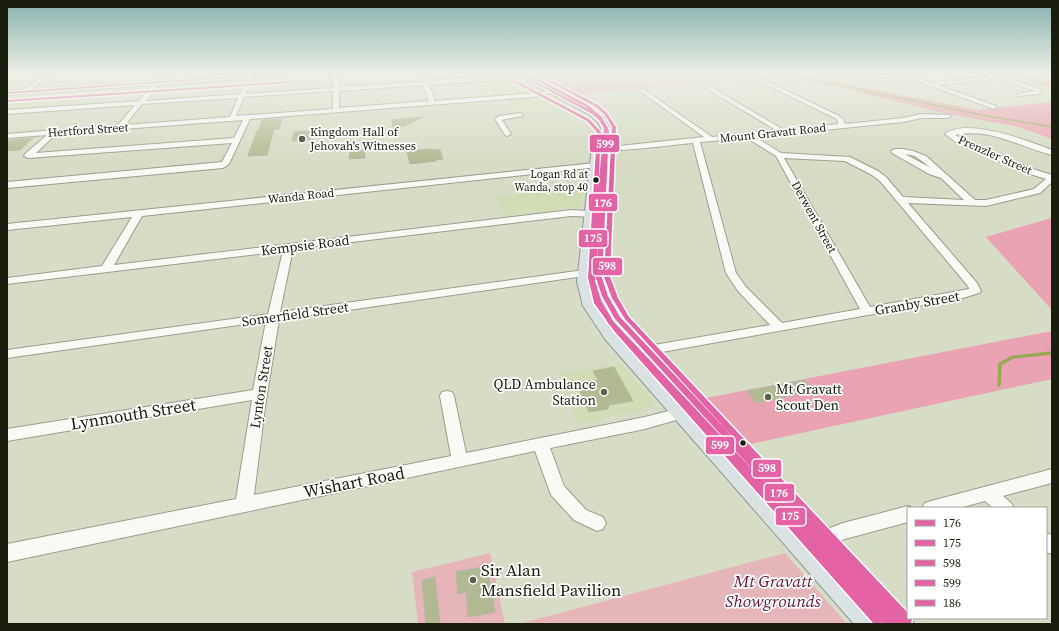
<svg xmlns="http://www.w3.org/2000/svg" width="1059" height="631" font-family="'Source Serif 4',serif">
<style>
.built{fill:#d2ddb7}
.green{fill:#e5b5ba}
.forest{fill:#e9a3b2}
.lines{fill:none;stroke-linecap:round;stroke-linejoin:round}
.stream-far1{stroke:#98aa57;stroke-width:1.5}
.stream{stroke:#98aa57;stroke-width:3.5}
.building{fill:#b2ba94;stroke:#b4b9a7}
.minor-casing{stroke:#9a9e8d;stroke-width:2}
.major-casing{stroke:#8c9995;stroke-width:2}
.minor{fill:#f9faf6;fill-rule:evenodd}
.major{fill:#dbe2e3;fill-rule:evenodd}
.bus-1-casing{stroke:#fff;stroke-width:3}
.bus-2-casing{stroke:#fff;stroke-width:3}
.bus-3-casing{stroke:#fff;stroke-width:3}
.bus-4-casing{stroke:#fff;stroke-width:3}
.bus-5-casing{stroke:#fff;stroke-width:3}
.bus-6-casing{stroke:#fff;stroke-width:3}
.bus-1{fill:#e463a4;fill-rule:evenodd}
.bus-2{fill:#e463a4;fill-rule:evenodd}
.bus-3{fill:#e463a4;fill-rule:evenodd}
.bus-4{fill:#e463a4;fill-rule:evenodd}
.bus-5{fill:#e463a4;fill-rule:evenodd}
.bus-6{fill:#e463a4;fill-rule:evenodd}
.poi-dot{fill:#5c604e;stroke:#fff;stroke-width:1.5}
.bus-dot{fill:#1a1e0e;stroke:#fff;stroke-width:1.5}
.labels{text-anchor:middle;stroke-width:3.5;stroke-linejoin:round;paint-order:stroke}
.far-bus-label{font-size:11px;fill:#1a1e0e;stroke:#fff;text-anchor:end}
.far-street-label{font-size:12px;fill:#1a1e0e;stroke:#fff}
.far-poi-label{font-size:12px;fill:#1a1e0e;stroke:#fff;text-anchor:start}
.street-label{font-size:14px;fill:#1a1e0e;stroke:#fff}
.poi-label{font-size:14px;fill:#1a1e0e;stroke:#fff;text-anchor:end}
.near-street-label{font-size:17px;fill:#1a1e0e;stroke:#fff}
.near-poi-label{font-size:17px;fill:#1a1e0e;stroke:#fff;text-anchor:start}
.near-park-label{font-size:17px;font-style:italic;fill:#671537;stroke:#fff}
.line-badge{stroke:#fff;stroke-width:1.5}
.badge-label{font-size:11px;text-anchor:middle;font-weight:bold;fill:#fff}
</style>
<rect width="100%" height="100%" fill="#d6dcc6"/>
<!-- built -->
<path class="built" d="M511,79L534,93L487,97L476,81Z
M541,96L565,108L541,110L538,106L513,108L506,99Z
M49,99L37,108L7,110V102Z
M584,187L581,205L576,207L506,216L497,197Z
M620,363L652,399L654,403L652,407L578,423L559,374Z"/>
<!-- green -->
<path class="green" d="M526,74H778L784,77L563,95Z
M490,553L505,624H418L412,572Z
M785,553L847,624H519Z"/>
<!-- forest -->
<path class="forest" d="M778,74H794L977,110L1052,102V139L1019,127L943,113L842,88L784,77Z
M1008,74H1025L1052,82V88Z
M1052,218V310L986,237Z
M1052,331V379L751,444L706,398Z"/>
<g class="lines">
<!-- stream-far1 -->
<path class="stream-far1" d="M786,74L982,115L1052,127
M1017,74L1052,85"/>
<!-- stream -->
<path class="stream" d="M999,385L1000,364L1013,357L1052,353"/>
</g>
<!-- building -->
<path class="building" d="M423,117L398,129L393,127L392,120Z
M282,119L279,129H274L267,155L248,156L257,130H259L262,120Z
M311,131L310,140L292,141L294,132Z
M33,138L20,150L7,151V142L10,140Z
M430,149L440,150L443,159L435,160L436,161L410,164L407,151Z
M364,150L365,158L349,159L350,151Z
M614,367L633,401L609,405L608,409L589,412L576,383L598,380L593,371Z
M805,380L815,391L756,403L747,391Z
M487,566L495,612L468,617L466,592L458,594L456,572Z
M435,577L440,624H426L422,580Z"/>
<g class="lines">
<defs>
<path id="minor" d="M46,74H52L26,93H22V91Z
M162,74H167L146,101L240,94L248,74H254L246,94L333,88V74H339V87L422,82L419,74H425L428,81L513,75L516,77L513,79L429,85L435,101L534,93L553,90L556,92L534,97L250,119L229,164L223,168L7,188V182L222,162L232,143L28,158L24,156L25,154L47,135L7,138V134L118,125L135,105L7,114V110L139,101ZM423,85L429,101L339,108V91ZM333,91V109L236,116L244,97ZM238,98L230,117L125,125L142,104ZM243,120L234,138L36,153L56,134Z
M811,74H825L841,77L907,74L931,83L990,77L985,74H994L1040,89L1042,92L1039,94L1017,96V94L1035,91L998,79L938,85L996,106V108L994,109L903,76L841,81Z
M1047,74H1052V77L1047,75Z
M761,80H765L839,116L843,119L845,124L903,118L922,114L950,115L951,116L948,118H922L903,122L755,137L781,153L850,157L878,171L886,177L903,197L964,200L941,178L929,174L892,153L891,151L895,149H903L913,151L926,156L975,200H986L1034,189L1046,179L1027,173L957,143L945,134C967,117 1029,141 1052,150V155C1020,147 990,127 955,135L963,139L1033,169L1052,175V182L1040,193L986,206L908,203L977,283L981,291L979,293L963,298L662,352L649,358L643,369L638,370L633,369L631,366L639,352L654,345L770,325L738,291L726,273L693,143C677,144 602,155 593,148L597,146H619L704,137L640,91L639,90L642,88L712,137L776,130L702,86L701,85L704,83L784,130L838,124V121L835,118L761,82ZM747,138L776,156L860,309L782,323L746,287L736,273L700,142ZM905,154L915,156L931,168ZM784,158L845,161L872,175L880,181L968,286L969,289L870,307Z
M520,113L523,115L522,116L502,120L511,134L507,136L505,135L495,119L499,116Z
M595,163L599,165L598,167L142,216L114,265L571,210L604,212L606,214L601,217L571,216L293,249L280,312L584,270L589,273L584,276L279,320L265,407L254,495L451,456L440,396L442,392L447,391L452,392L454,396L466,453L645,417L700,403L705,404L707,408L705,412L700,413L645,429L550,448L564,486L586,510L603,517L606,523L603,529L597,531L574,520L551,495L535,451L7,562V544L236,499L252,400L7,441V429L253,390L266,321L7,358V350L268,314L283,251L7,284V278L102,266L132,217L7,230V224Z
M1052,469V483L1003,496L1011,503L1014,508H993L985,501L959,508H922L925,503L931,501Z
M908,506L912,508H908V522L845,539L818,549L812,547L809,541L812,535L843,523Z
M1046,533L1052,535V554L1046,552Z"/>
<path id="major" d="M253,74H293L290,76L7,95V91Z
M515,74H524L596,111L603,117L611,130L606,278L612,296L622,315L908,613V618H911L914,624H854L605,339L583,306L577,282L592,147L597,144L601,147C603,130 604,127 590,115ZM600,169L592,278L600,302L616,326L754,479L617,333L597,306L591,282Z"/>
</defs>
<!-- minor casing -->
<use href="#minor" class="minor-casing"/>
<!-- major casing -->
<use href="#major" class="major-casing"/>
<!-- minor -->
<use href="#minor" class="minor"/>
<!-- major -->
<use href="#major" class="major"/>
<defs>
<path id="bus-1" d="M522,74L594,112L601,118L609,130L602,278L608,296L620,317L905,620L906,624H894L615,319L602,296L596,278L605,130L599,120L592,114L518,74Z"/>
<path id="bus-2" d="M513,80H515L589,119L601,132L594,278L601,300L613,321L894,620L895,624H883L608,323L595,300L588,278L597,132L587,121L513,82Z"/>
<path id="bus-3" d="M535,74H539L598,105L607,113L616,127L610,277L618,298L629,317L908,613V618H912V619L911,623L907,624L903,623L625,319L612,298L604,277L612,127L605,115L596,107Z"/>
<path id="bus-4" d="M529,74L588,105L601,116L608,128L595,281L600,303L619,330L881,615L882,619L881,623L877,624L873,623L615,332L594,303L589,281L604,128L599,118L586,107L525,74Z"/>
<path id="bus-5" d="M264,74H284L7,94V92Z"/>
<path id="bus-6" d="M291,81L292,83L7,102L8,100Z"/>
</defs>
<!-- bus-1 casing -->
<use href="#bus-1" class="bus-1-casing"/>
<!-- bus-2 casing -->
<use href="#bus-2" class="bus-2-casing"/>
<!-- bus-3 casing -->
<use href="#bus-3" class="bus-3-casing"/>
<!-- bus-4 casing -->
<use href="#bus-4" class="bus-4-casing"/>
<!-- bus-5 casing -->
<use href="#bus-5" class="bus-5-casing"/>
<!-- bus-6 casing -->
<use href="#bus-6" class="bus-6-casing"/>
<!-- bus-1 -->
<use href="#bus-1" class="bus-1"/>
<!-- bus-2 -->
<use href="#bus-2" class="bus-2"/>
<!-- bus-3 -->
<use href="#bus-3" class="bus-3"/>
<!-- bus-4 -->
<use href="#bus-4" class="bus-4"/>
<!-- bus-5 -->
<use href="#bus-5" class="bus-5"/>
<!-- bus-6 -->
<use href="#bus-6" class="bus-6"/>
</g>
<!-- sky -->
<linearGradient id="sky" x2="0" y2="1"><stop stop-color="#88b0ae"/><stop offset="0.45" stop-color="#edefe5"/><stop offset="1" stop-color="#edefe5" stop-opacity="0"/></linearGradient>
<rect width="1059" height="163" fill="url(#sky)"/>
<!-- markers -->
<g class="poi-dot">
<circle cx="302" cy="139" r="4"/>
<circle cx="604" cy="392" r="4"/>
<circle cx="768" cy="397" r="4"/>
<circle cx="473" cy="580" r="4"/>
</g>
<g class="bus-dot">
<circle cx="596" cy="180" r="3.5"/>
<circle cx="743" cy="443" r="3.5"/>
</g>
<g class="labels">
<!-- far-bus labels -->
<g class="far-bus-label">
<text x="588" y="178">Logan Rd at<tspan x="588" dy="13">Wanda, stop 40</tspan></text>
</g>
<!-- far-street labels -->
<g class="far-street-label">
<text transform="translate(88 130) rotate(-4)" y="4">Hertford Street</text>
<text transform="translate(773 133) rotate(-6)" y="4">Mount Gravatt Road</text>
<text transform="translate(995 155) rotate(24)" y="4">Prenzler Street</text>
<text transform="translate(301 196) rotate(-6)" y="4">Wanda Road</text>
<text transform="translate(814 217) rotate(61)" y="4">Derwent Street</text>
</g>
<!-- far-poi labels -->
<g class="far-poi-label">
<text x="310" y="136">Kingdom Hall of<tspan x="310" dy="14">Jehovah's Witnesses</tspan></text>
</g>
<!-- street labels -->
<g class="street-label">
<text transform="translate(305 245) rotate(-7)" y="5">Kempsie Road</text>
<text transform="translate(917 303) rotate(-10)" y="5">Granby Street</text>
<text transform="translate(295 314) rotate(-8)" y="5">Somerfield Street</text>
<text transform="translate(261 387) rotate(-81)" y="5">Lynton Street</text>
</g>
<!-- poi labels -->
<g class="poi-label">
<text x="596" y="389">QLD Ambulance<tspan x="596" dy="16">Station</tspan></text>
<text x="776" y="394" text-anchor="start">Mt Gravatt<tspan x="776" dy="16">Scout Den</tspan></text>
</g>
<!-- near-street labels -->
<g class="near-street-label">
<text transform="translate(133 414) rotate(-9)" y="6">Lynmouth Street</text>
<text transform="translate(354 482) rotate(-11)" y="6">Wishart Road</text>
</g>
<!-- near-poi labels -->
<g class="near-poi-label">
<text x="481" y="576">Sir Alan<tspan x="481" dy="20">Mansfield Pavilion</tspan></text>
</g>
<!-- near-park labels -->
<g class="near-park-label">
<text x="773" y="587">Mt Gravatt<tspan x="773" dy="20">Showgrounds</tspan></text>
</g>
</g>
<g class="line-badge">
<rect x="589" y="134" width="31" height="19" rx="4" fill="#e463a4"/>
<rect x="588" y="193" width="30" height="19" rx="4" fill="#e463a4"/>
<rect x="578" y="229" width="30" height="19" rx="4" fill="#e463a4"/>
<rect x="592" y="257" width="31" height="19" rx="4" fill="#e463a4"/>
<rect x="705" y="436" width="30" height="19" rx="4" fill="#e463a4"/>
<rect x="752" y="459" width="30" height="19" rx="4" fill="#e463a4"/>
<rect x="764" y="483" width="31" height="19" rx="4" fill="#e463a4"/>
<rect x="775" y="507" width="31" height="19" rx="4" fill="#e463a4"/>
</g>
<g class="badge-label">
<text x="605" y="148">599</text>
<text x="603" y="207">176</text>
<text x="593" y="242">175</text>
<text x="607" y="270">598</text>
<text x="720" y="449">599</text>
<text x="767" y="472">598</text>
<text x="779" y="497">176</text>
<text x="790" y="520">175</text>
</g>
<!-- border -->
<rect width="1059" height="631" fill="none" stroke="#1a1e0e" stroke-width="16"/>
<!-- legend -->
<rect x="907" y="507" width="140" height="112" fill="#ffffff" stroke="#a3a59f"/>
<rect x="915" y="520" width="20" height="6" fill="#e463a4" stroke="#a3a59f"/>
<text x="943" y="527" font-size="12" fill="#1a1e0e">176</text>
<rect x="915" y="540" width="20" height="6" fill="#e463a4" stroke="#a3a59f"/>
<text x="943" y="547" font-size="12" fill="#1a1e0e">175</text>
<rect x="915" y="560" width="20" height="6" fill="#e463a4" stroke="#a3a59f"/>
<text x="943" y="567" font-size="12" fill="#1a1e0e">598</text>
<rect x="915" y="580" width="20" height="6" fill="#e463a4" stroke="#a3a59f"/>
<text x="943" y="587" font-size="12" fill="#1a1e0e">599</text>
<rect x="915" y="600" width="20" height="6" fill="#e463a4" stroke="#a3a59f"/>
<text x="943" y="607" font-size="12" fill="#1a1e0e">186</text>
</svg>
